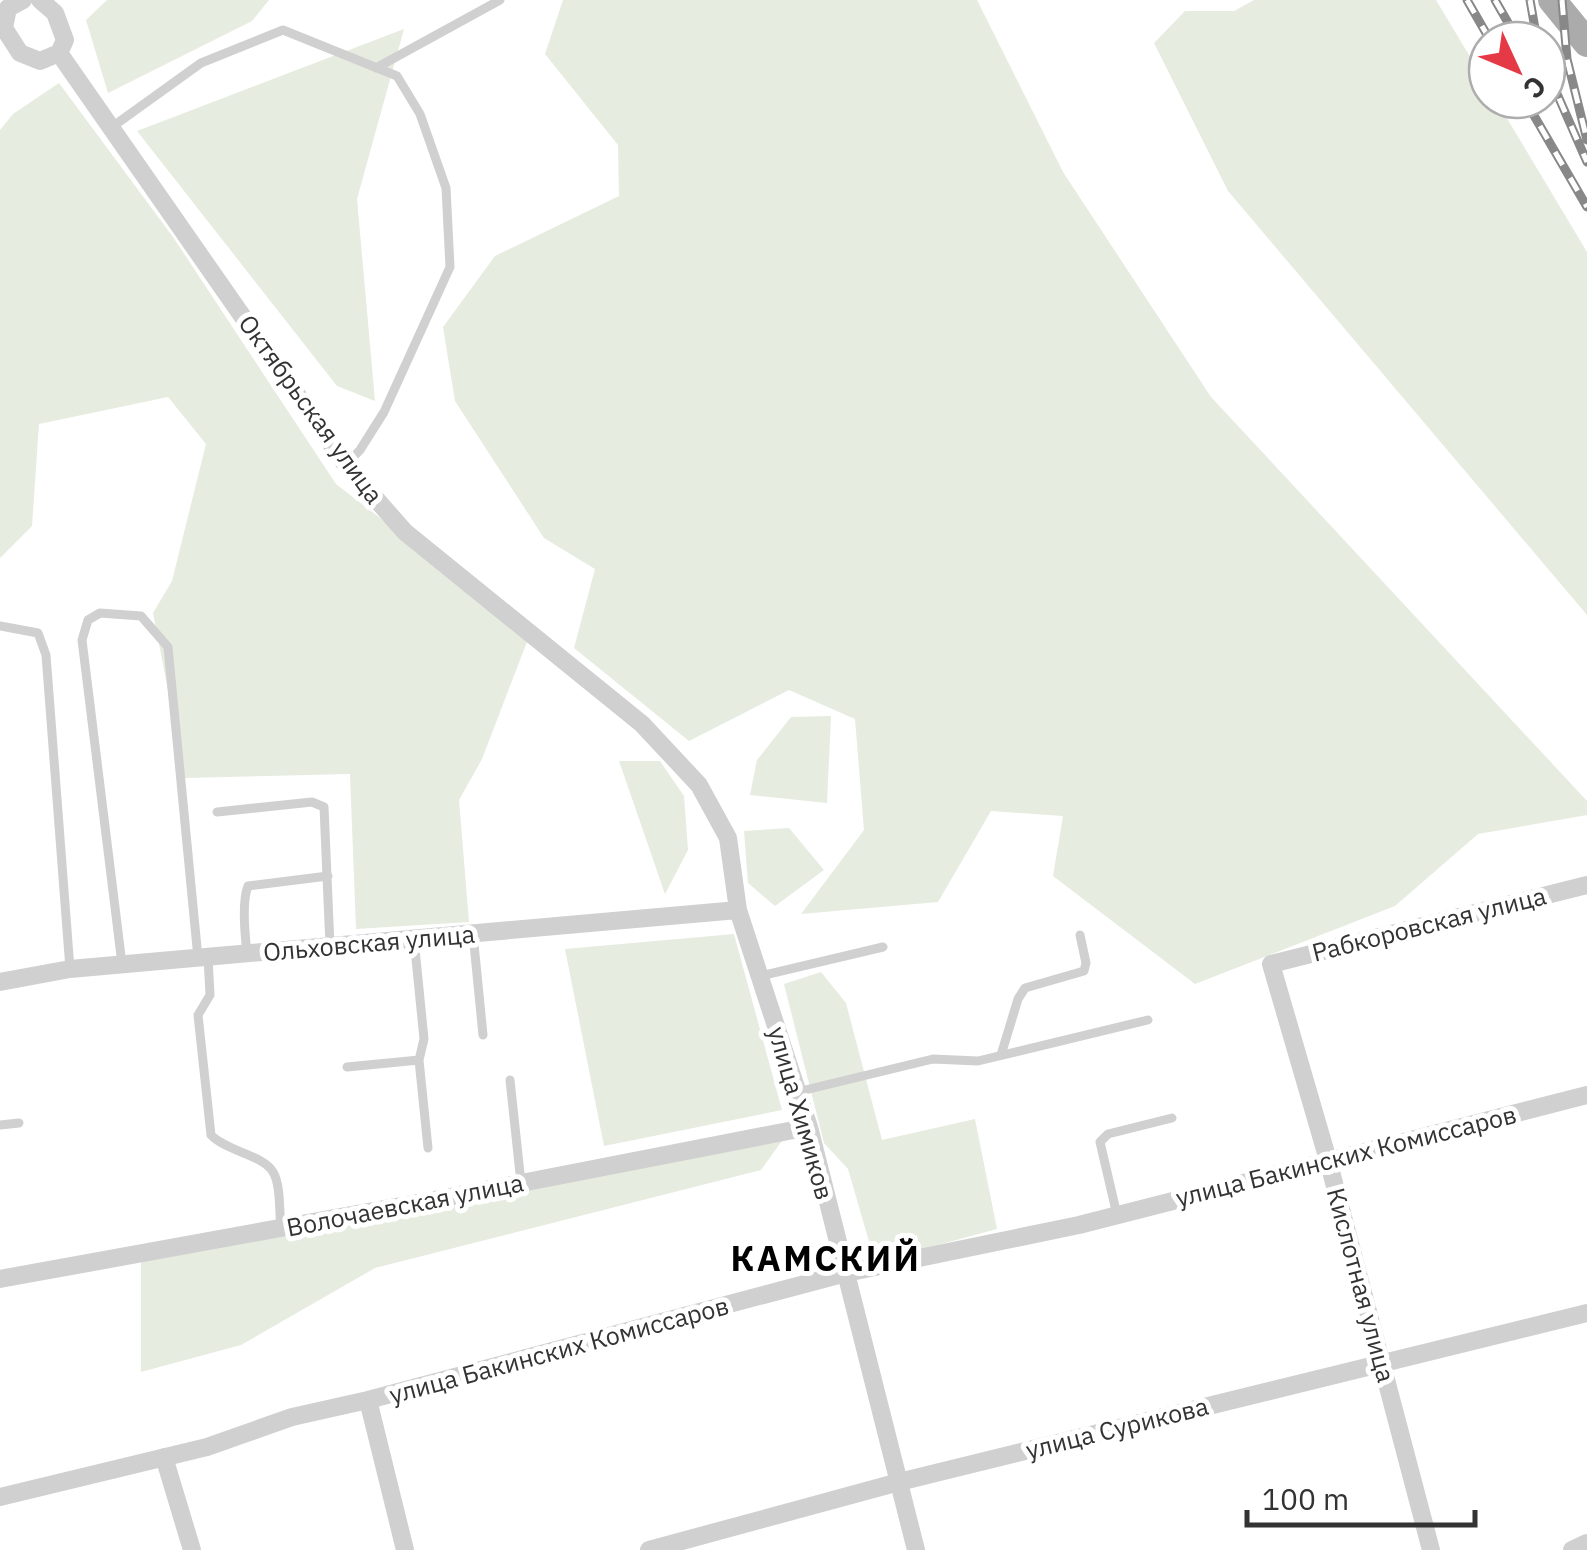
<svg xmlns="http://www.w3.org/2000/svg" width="1587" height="1550" font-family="'IBM Plex Sans',sans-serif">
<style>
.green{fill:#e6ecdf}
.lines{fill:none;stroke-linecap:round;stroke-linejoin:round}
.lane{stroke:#d0d0d0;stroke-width:9}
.street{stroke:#d0d0d0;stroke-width:18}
.primary{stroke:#ababab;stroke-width:28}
.rail-casing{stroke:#888;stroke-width:9}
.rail{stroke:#fff;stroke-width:5;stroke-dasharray:15;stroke-linecap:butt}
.labels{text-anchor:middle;stroke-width:10;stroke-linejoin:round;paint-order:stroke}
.street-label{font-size:25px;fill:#333;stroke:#fff}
.district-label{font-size:35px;font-weight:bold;letter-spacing:2.5px;fill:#000;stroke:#fff}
</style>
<rect width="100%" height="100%" fill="#fff"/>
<!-- green -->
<path class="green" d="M107,0H269L252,21L108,93L86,20Z
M563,0H977L1063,172L1211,397L1587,801V815L1478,834L1395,906L1195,984L1053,876L1063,816L991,811L938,902L801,914L864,830L855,719L789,690L689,741L574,648L595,569L544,538L455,401L443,327L495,256L619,196L618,145L545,54Z
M1254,0H1436L1487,85V100H1496L1587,252V615L1228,191L1154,43L1185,11H1234Z
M404,29L357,199L375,401L337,386L137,131Z
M59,83L173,237L336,484L530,634L482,759L459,800L469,922L356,929L350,774L185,778L153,613L172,581L206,444L168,397L39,424L32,526L0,558V130L13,114Z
M831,716L827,803L750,795L757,760L791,717Z
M619,761H660L684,796L688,850L665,894Z
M789,828L824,870L775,906L748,883L744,831Z
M734,934L782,1110L604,1146L565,949Z
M821,972L846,1003L882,1140L975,1119L997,1229L875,1262L848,1169L824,1143L784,984Z
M784,1138L761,1170L375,1268L241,1345L141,1372V1262Z"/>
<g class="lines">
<!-- lane -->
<path class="lane" d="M376,68L500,0
M112,127L201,63L283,30L397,76L420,114L446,188L450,267L384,412L360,450L346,465
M0,626L38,633L46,655L70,969
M217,812L312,802L324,807L330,946
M473,934L483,1035
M414,939L424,1039L419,1060L428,1148
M247,953C245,936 242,901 248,886L328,876
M208,957L210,995L198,1015L211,1135C226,1151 263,1155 273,1172C281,1185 279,1212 281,1228
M122,964L82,640L88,620L100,613L141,616L168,647L198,958
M760,976L883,947
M1001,1055L1018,999L1025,988L1084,971L1086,963L1080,935
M347,1067L419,1060
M510,1080L521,1183
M797,1092L933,1059L978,1061L1148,1020
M0,1125L19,1123
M1117,1215L1100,1142L1108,1134L1172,1118"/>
<!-- street -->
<path class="street" d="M23,0L8,8L4,28L20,53L40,61L59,53L65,40L55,13L40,0
M59,53L346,465L405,532L642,724L699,785L728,838L738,910L809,1127L916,1550
M0,982L70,969L738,910
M0,1279L434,1200L809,1127
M368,1400L405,1550
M164,1457L192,1550
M0,1497L207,1447L292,1417L368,1400L846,1273L1079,1225L1587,1095
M649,1550L899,1482L1587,1313
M1431,1550L1328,1160L1271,964L1587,885
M1572,1550L1587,1543"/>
<!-- primary -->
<path class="primary" d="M1552,0L1587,43"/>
<defs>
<path id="rail" d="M1467,0L1490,40
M1495,0L1518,40
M1530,0L1537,40
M1562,0L1567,59L1587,140
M1547,71L1587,162
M1525,100L1587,207"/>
</defs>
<!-- rail casing -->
<use href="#rail" class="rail-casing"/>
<!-- rail -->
<use href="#rail" class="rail"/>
</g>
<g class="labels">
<!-- street labels -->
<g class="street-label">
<text transform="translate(311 409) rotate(54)" y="9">Октябрьская улица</text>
<text transform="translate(1429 924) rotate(-14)" y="9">Рабкоровская улица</text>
<text transform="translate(369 943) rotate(-5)" y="9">Ольховская улица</text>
<text transform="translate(801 1113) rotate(74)" y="9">улица Химиков</text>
<text transform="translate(1346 1156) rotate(-14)" y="9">улица Бакинских Комиссаров</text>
<text transform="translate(405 1205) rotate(-11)" y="9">Волочаевская улица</text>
<text transform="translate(1361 1285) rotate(75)" y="9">Кислотная улица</text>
<text transform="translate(559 1350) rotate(-15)" y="9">улица Бакинских Комиссаров</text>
<text transform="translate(1117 1428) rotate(-14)" y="9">улица Сурикова</text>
</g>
<!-- district labels -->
<g class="district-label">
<text x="826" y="1271">КАМСКИЙ</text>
</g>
</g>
<!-- north arrow -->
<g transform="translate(1517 70) rotate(134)"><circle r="48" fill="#ffffff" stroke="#adadad" stroke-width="2.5"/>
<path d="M0-8L18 38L0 25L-18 38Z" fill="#e63946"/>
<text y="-15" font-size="28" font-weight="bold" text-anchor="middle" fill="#333333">С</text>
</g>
<!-- scale -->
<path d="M1247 1510v15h228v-15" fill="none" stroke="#333333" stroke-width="5"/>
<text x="1262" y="1510" font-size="30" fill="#333333" stroke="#ffffff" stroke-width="8" paint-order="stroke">100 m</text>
</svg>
